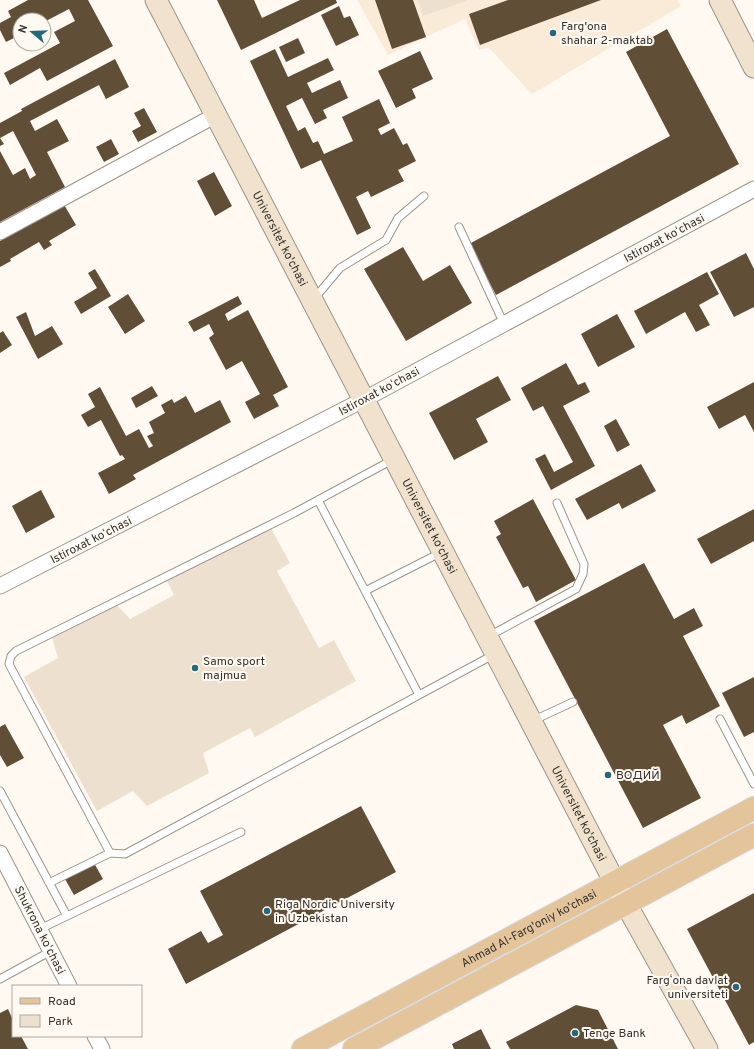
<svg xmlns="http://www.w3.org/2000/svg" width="754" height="1049" font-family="Overpass,sans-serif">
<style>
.built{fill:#faebd9}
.green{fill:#ede0cf}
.building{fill:#614e37}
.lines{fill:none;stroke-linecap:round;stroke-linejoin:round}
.lane-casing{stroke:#9d9489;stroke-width:9}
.street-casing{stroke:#9d9489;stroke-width:17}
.secondary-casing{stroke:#9d9489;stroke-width:23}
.primary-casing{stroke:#d7d6d5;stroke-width:24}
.lane{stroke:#fff;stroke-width:7}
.street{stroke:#fff;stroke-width:15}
.secondary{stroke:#f1e2cd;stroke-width:21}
.primary{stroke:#e3c49b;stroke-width:22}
.poi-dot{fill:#27677c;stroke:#fff9f2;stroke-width:1.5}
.labels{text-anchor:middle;stroke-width:4;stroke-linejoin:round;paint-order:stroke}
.poi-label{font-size:12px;fill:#35322d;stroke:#fff9f2;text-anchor:start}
.street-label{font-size:12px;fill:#35322d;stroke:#fff9f2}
</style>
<rect width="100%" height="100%" fill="#fff9f2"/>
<!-- built -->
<path class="built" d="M357,0H678L681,6L532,94L489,48L479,50L465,19L388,55Z"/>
<!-- green -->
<path class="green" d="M418,0H467V1L423,16Z
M268,523L290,563L277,571L319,648L334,640L356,681L255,737L250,728L203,753L209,773L147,806L133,791L97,811L24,677L58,658L52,637L116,604L130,619L174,595L166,579Z"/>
<!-- building -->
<path class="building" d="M28,0H88L113,46L47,81L40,68L10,85L4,73L60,43L54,32L75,21L69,9L44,22V20H20V35L6,42L0,30V23L11,17L8,11Z
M217,0H254L262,18L300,0H336L337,3L241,50Z
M375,0H413L426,37L392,49Z
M508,0H601L480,45L469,14Z
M339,6L344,18L350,16L359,35L336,46L321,15Z
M667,29L739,164L496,295L469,244L670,136L626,52Z
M298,38L305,53L286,62L279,47Z
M275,49L288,77L328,58L334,70L307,83L312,93L340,80L348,98L323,110L327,118L315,124L302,98L286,106L298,131L305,127L313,143L318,141L324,154L353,141L342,117L379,99L390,123L378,129L381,135L394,128L403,145L407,143L416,161L398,170L404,181L371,197L368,191L356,197L371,228L357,235L321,160L301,169L250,61Z
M420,51L433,79L412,89L416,98L396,108L378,71Z
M115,59L129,87L106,99L99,85L30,121L35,131L57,119L69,141L47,152L65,187L0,222V151L13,175L25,168L30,179L36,175L13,131L0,138L4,144L0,146V123L22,111L21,109Z
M144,108L157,132L138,142L132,131L141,126L134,113Z
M111,139L119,154L104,162L96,147Z
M214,172L232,206L215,216L197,181Z
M63,203L76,225L49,241L52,245L44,250L39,242L10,259L11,261L0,267V241Z
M403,247L423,281L450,265L472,303L406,341L364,269Z
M746,253L754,269V307L734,317L710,272Z
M95,269L111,296L81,314L74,302L97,288L88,273Z
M707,272L719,294L699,305L710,325L696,332L685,312L646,334L634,311Z
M128,294L145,321L125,334L108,307Z
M238,296L242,304L225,314L228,321L248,310L288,387L273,395L279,406L254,419L245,402L260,394L242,361L226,370L209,338L214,334L209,324L194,332L188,322Z
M26,312L35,336L52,326L63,344L38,359L16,317Z
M617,314L635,347L598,367L581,334Z
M3,331L12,345L0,353V333Z
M566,363L578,385L585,382L590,392L563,406L595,466L551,490L535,459L545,454L554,472L573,462L543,406L533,411L521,388Z
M498,376L511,400L476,419L488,442L454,460L429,413Z
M754,382V432L745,415L719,429L707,407Z
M152,386L158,396L136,408L131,398Z
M100,387L126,436L139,429L149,448L153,446L147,436L154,433L149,422L165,413L161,405L172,399L174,403L186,396L195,413L220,400L231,422L133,475L136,479L109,494L98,473L125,459L122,455L120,456L101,420L88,427L81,415L95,407L88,394Z
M616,419L630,445L617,452L604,426Z
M641,464L656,491L622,509L619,503L587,520L575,499Z
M41,490L55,517L26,533L12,506Z
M533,499L576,580L536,602L528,586L523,588L496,537L501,534L494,521Z
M754,509V541L711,564L697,539Z
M644,563L674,619L694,608L703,626L683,636L720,706L686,724L682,715L663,725L701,798L643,828L534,621Z
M754,677V732L744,737L722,693Z
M5,724L24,758L7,767L0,755V727Z
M361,806L396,872L186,984L168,949L201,931L208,943L223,935L200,891Z
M94,863L103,879L74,895L65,879Z
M754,893V1042L749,1045L687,929Z
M576,1005L598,1010L618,1049H510L506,1042Z
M8,1009L13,1020V1036H21L28,1049H0V1013Z
M481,1029L491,1049H454L452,1044Z"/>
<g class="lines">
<defs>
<path id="lane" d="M459,227L504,324
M314,299L340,268L386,240L398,218L424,196
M318,500L419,695
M365,591L442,552
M489,636L576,589L583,574L584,564L557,503
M720,719L754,784
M532,721L573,702
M0,791L67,916
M110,853L9,664L11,656L16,651L294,513L394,459
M49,883L110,853L125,854L493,655
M40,929L241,832
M0,979L51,951"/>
<path id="street" d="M0,232L216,115
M0,586L363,400L754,189
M0,853L69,986
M95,1036L102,1049"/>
<g id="secondary">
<path id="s1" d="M156,0L626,904L707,1049"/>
<path d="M720,0L754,67"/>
</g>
<g id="primary">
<path id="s2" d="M303,1049L754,808"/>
<path d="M354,1049L754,835"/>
</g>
</defs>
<!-- lane casing -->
<use href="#lane" class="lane-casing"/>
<!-- street casing -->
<use href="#street" class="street-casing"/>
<!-- secondary casing -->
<use href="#secondary" class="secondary-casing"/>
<!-- primary casing -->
<use href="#primary" class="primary-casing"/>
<!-- lane -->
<use href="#lane" class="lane"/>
<!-- street -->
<use href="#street" class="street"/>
<!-- secondary -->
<use href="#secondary" class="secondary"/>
<!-- primary -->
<use href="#primary" class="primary"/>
</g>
<!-- markers -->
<g class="poi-dot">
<circle cx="553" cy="33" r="4"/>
<circle cx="195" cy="668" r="4"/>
<circle cx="608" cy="775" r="4"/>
<circle cx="267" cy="911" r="4"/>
<circle cx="736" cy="987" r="4"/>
<circle cx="575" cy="1033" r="4"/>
</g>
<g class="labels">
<!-- poi labels -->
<g class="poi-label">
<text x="561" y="30">Farg'ona<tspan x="561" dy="14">shahar 2-maktab</tspan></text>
<text x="203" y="665">Samo sport<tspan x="203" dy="14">majmua</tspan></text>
<text x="616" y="779">ВОДИЙ</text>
<text x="275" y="908">Riga Nordic University<tspan x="275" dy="14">in Uzbekistan</tspan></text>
<text x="728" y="984" text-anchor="end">Fargʻona davlat<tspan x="728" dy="14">universiteti</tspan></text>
<text x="583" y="1037">Tenge Bank</text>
</g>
<!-- street labels -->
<g class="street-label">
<text transform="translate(664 238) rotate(-28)" y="4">Istiroxat koʻchasi</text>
<text dy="4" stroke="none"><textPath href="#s1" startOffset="269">Universitet ko'chasi</textPath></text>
<text transform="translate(379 391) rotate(-28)" y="4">Istiroxat koʻchasi</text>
<text dy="4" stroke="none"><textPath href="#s1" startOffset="593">Universitet ko'chasi</textPath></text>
<text transform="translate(91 540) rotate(-27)" y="4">Istiroxat koʻchasi</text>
<text dy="4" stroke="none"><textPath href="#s1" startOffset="917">Universitet ko'chasi</textPath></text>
<text dy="4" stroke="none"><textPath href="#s2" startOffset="256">Ahmad Al-Farg'oniy ko'chasi</textPath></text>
<text transform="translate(40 930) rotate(63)" y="4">Shukrona koʻchasi</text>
</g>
</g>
<!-- legend -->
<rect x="12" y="985" width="130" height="52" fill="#fff9f2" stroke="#aea9a3"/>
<rect x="20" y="998" width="20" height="6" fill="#e3c49b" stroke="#aea9a3"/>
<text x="48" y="1005" font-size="12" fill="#35322d">Road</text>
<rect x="20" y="1015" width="20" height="12" fill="#ede0cf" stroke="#aea9a3"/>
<text x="48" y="1025" font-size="12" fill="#35322d">Park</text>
<!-- north arrow -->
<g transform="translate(32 32) rotate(289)"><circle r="19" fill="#fff9f2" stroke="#aea9a3"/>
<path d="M0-3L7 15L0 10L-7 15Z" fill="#27677c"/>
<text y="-6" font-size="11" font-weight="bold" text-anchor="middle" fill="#35322d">N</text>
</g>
</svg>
